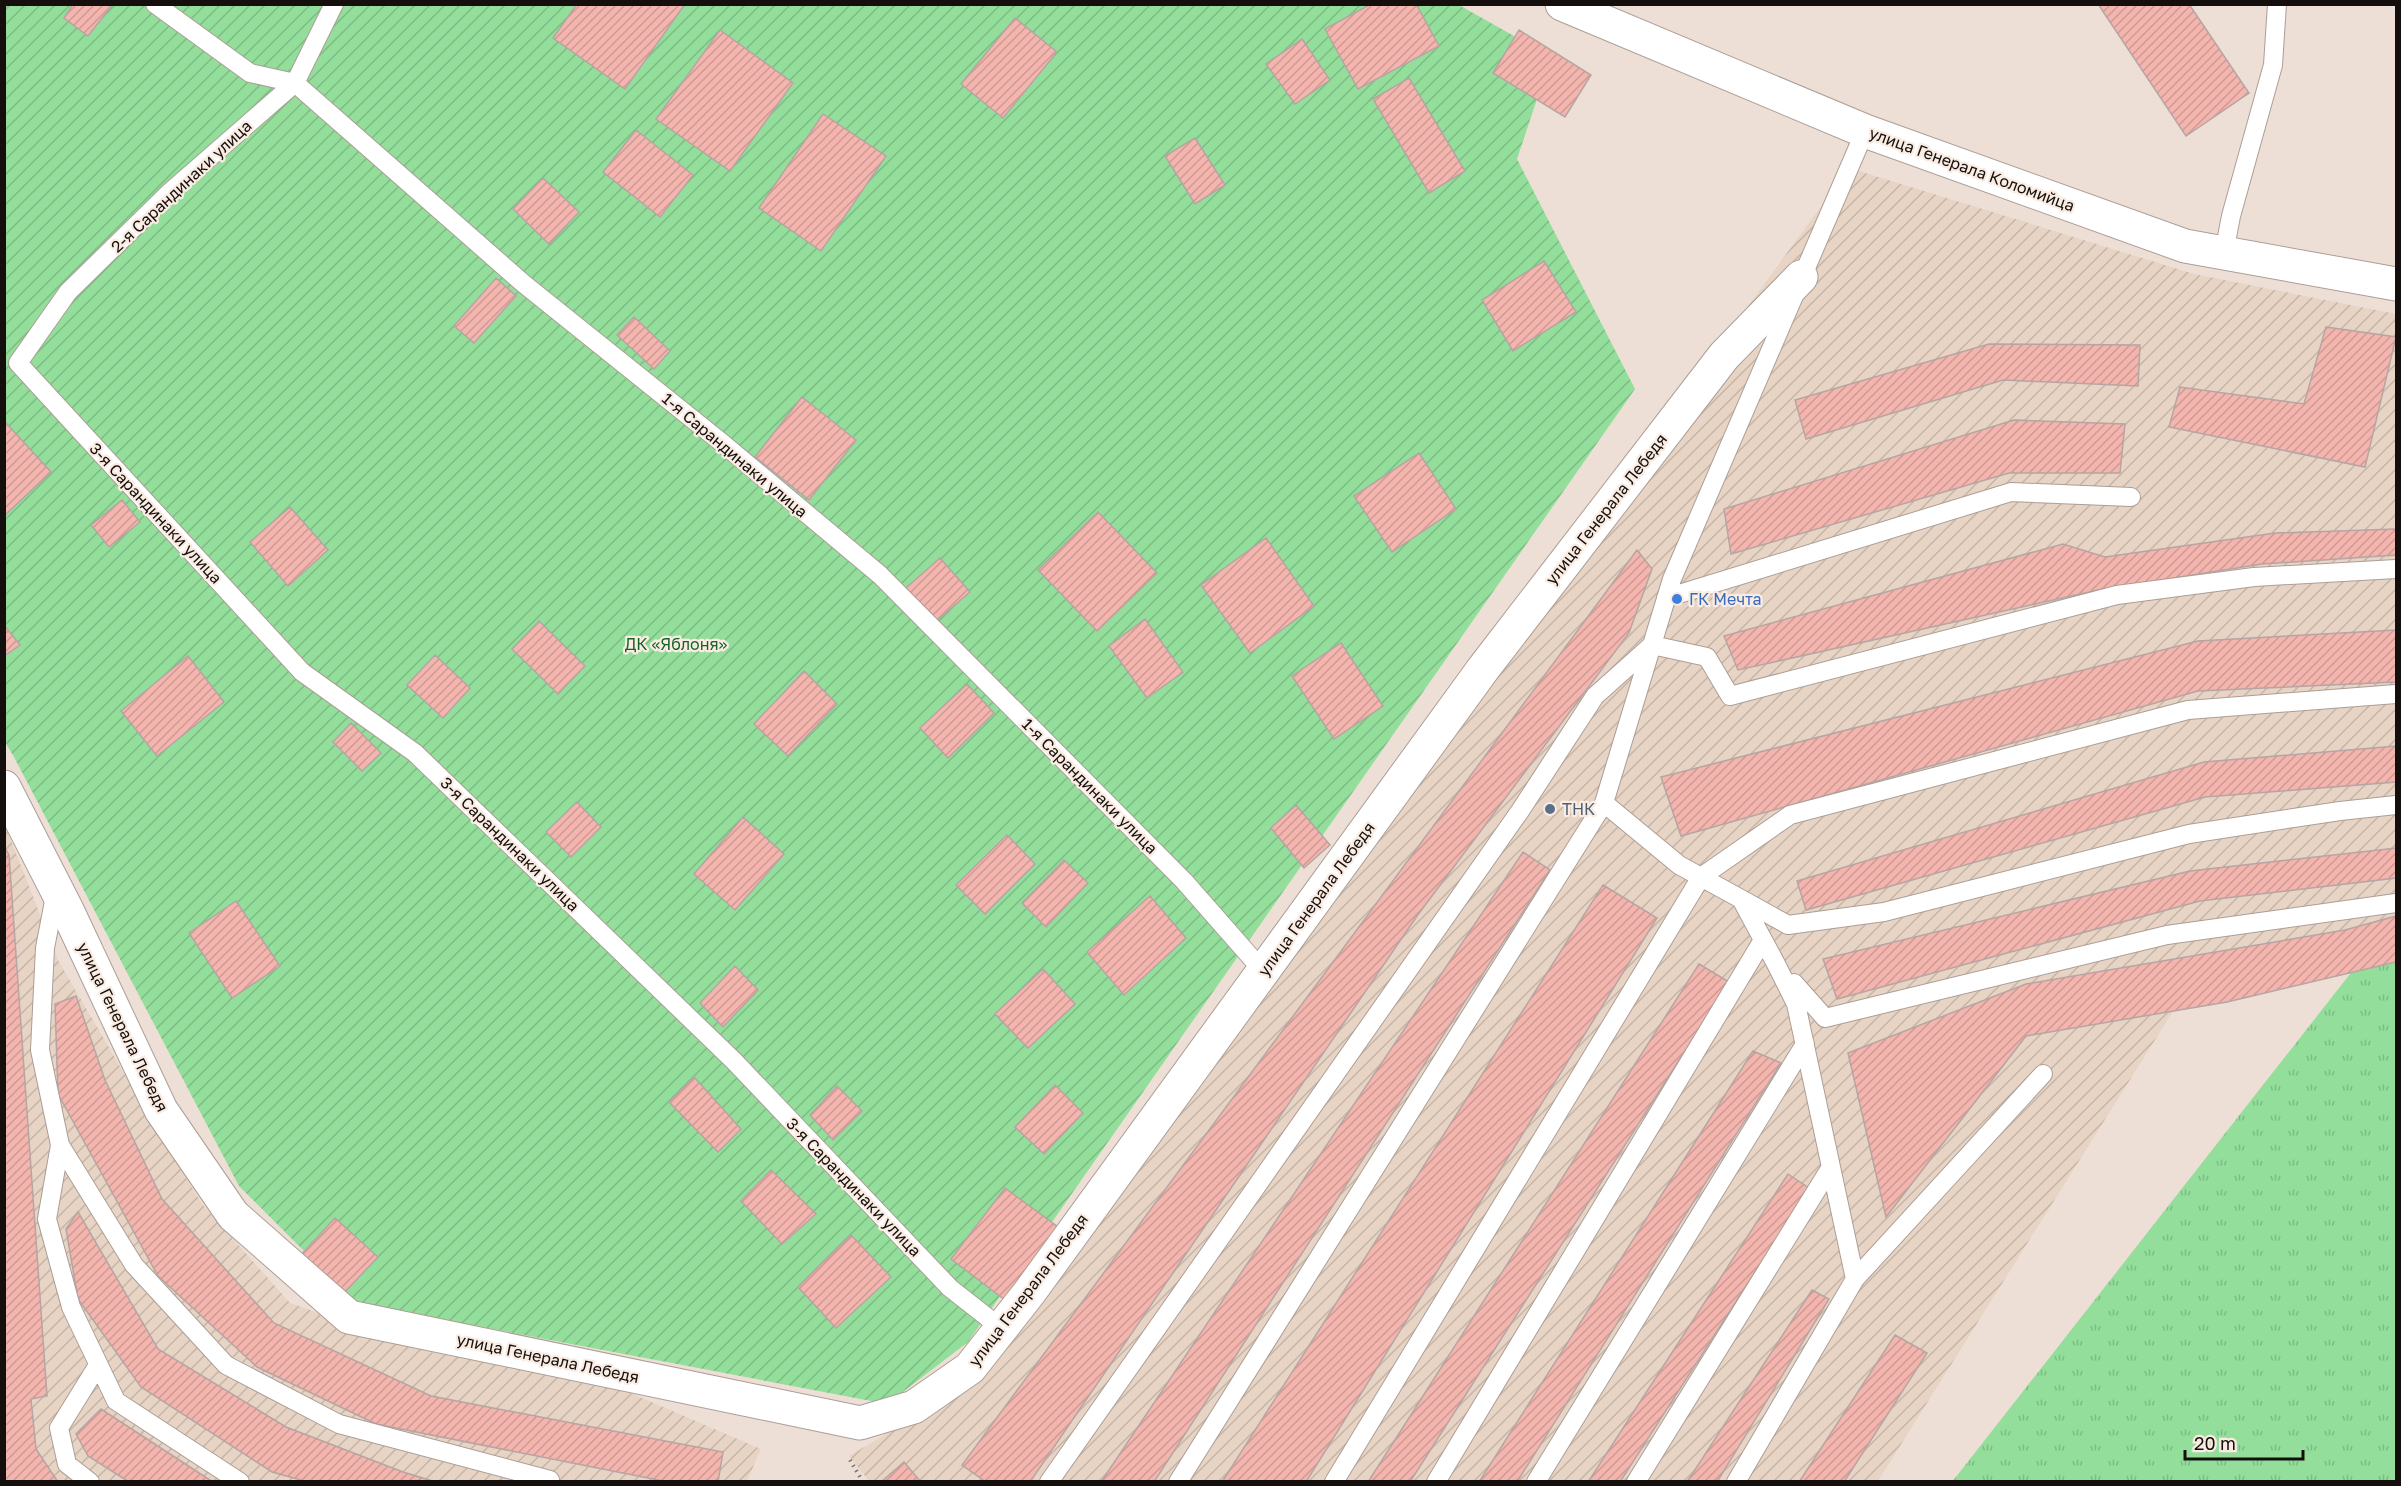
<svg xmlns="http://www.w3.org/2000/svg" width="2401" height="1486" font-family="'Golos Text',sans-serif">
<style>
.industrial{fill:url(#industrial-furrows)}
.grass{fill:url(#grass-tufts)}
.garden{fill:url(#garden-furrows)}
.building{fill:url(#building-hatch);stroke:#b6a5a3;stroke-width:1.5}
.lines{fill:none;stroke-linecap:round;stroke-linejoin:round}
.service-casing{stroke:#ac9e96;stroke-width:20}
.minor-casing{stroke:#ac9e96;stroke-width:35}
.path{stroke:#7d746e;stroke-width:4;stroke-dasharray:1.5 4.5;stroke-linecap:butt}
.service{stroke:#fff;stroke-width:18}
.minor{stroke:#fff;stroke-width:33}
.shop-dot{fill:#3f7fe0;stroke:#faece3;stroke-width:2}
.service-dot{fill:#5c6f8a;stroke:#faece3;stroke-width:2}
.labels{text-anchor:middle;stroke-width:4.5;stroke-linejoin:round;paint-order:stroke}
.street-label{font-size:16px;fill:#140f0c;stroke:#faece3}
.shop-label{font-size:16px;fill:#366cbe;stroke:#faece3;text-anchor:start}
.park-label{font-size:16px;fill:#136527;stroke:#faece3}
.service-label{font-size:16px;fill:#4e5e75;stroke:#faece3;text-anchor:start}
</style>
<defs>
<pattern id="industrial-furrows" width="10" height="10" patternUnits="userSpaceOnUse" patternTransform="scale(1.5)"><rect width="10" height="10" fill="#e7d4c4"/><path d="M-1 1l2-2M0 10L10 0M9 11l2-2" fill="none" stroke="#c5b5a7"/></pattern>
<pattern id="grass-tufts" width="24" height="20" patternUnits="userSpaceOnUse" patternTransform="scale(1.5)"><rect width="24" height="20" fill="#92de9a"/><path d="M3 7l-1-3M5 7V3M7 7l1-3M15 17l-1-3M17 17v-4M19 17l1-3" fill="none" stroke="#7dbd84"/></pattern>
<pattern id="garden-furrows" width="10" height="10" patternUnits="userSpaceOnUse" patternTransform="scale(1.5)"><rect width="10" height="10" fill="#92de9a"/><path d="M-1 1l2-2M0 10L10 0M9 11l2-2" fill="none" stroke="#7dbd84"/></pattern>
<pattern id="building-hatch" width="6" height="6" patternUnits="userSpaceOnUse" patternTransform="scale(1.5)"><rect width="6" height="6" fill="#f3b5ad"/><path d="M-1 1l2-2M0 6l6-6M5 7l2-2" fill="none" stroke="#cf9a94"/></pattern>
</defs>
<rect width="100%" height="100%" fill="#eddfd6"/>
<!-- industrial -->
<path class="industrial" d="M1849,168L2194,274L2396,314V945L2187,989L1878,1481L870,1482L849,1456L955,1393Z
M4,823L58,960L143,1106L202,1204L290,1303L430,1352L600,1380L761,1449L747,1481H5Z"/>
<!-- grass -->
<path class="grass" d="M2368,951H2396V1481L1952,1482Z"/>
<!-- garden -->
<path class="garden" d="M4,5H1459L1551,57L1517,159L1635,389L968,1342L887,1404L356,1303L239,1186L14,757L5,742Z"/>
<!-- building -->
<path class="building" d="M73,4H113L88,36L64,18Z
M577,4H685L625,89L553,38Z
M1371,4H1416L1439,46L1358,89L1325,29Z
M2098,4H2189L2249,93L2186,136Z
M1015,18L1057,52L1003,118L961,84Z
M720,30L793,83L730,171L656,119Z
M1519,30L1591,75L1565,117L1493,73Z
M1302,39L1330,80L1295,104L1266,64Z
M1409,78L1465,171L1429,193L1373,99Z
M823,114L886,156L821,251L759,208Z
M636,130L693,175L660,217L603,172Z
M1195,138L1225,185L1195,204L1165,156Z
M543,178L579,212L549,244L513,209Z
M1544,261L1576,312L1513,351L1482,300Z
M496,278L516,296L474,343L454,326Z
M634,317L670,351L654,369L617,335Z
M2326,327L2396,337L2365,467L2169,427L2180,387L2304,404Z
M1989,344L2140,345L2138,386L2003,380L1806,439L1795,400Z
M802,397L856,440L809,500L755,457Z
M2014,420L2125,424L2120,473H2009L1731,554L1724,509Z
M6,423L51,472L4,516V425Z
M1419,453L1456,509L1392,552L1354,496Z
M122,500L140,522L109,547L91,525Z
M290,507L328,550L288,586L250,542Z
M1098,512L1157,573L1097,631L1038,570Z
M2396,529V555L2262,564L2098,590L1738,670L1724,636L2063,544L2105,557L2275,533Z
M1266,538L1314,606L1250,653L1201,585Z
M1637,550L1652,569L1629,633L1417,916L1030,1482H986L962,1465Z
M940,558L970,592L935,622L906,588Z
M1145,619L1183,672L1147,698L1109,646Z
M539,621L585,666L558,694L512,649Z
M4,625L20,645L4,656Z
M2396,630V682L2198,691L1681,836L1661,777L2198,641Z
M1341,643L1383,706L1334,739L1292,676Z
M435,655L470,688L443,718L407,685Z
M188,656L224,702L157,756L121,711Z
M804,671L837,704L788,756L754,724Z
M967,684L994,713L948,758L920,728Z
M351,723L381,753L362,771L333,742Z
M2396,746V782L2205,797L1806,910L1797,881L2204,762Z
M577,802L601,827L571,857L546,832Z
M1296,805L1330,845L1304,868L1271,828Z
M743,817L784,854L735,910L694,874Z
M1007,835L1035,864L985,914L956,885Z
M4,846L9,855L47,1396L31,1399L36,1449L58,1482H4Z
M2396,848V878L2200,901L1837,999L1823,959L2190,871Z
M1523,852L1550,870L1154,1482H1101Z
M1064,860L1088,883L1046,927L1022,903Z
M1603,885L1657,918L1306,1482H1222Z
M1150,896L1186,938L1124,995L1087,952Z
M236,901L280,966L232,998L189,933Z
M2396,916V962L2227,1002L2026,1036L1886,1217L1848,1053L2026,984L2345,930Z
M1699,964L1729,982L1410,1482H1368Z
M735,966L758,990L723,1027L700,1003Z
M1043,969L1075,1004L1028,1048L995,1014Z
M76,996L105,1080L162,1199L274,1323L431,1396L723,1452L718,1482H668L376,1424L257,1367L158,1276L58,1094L55,1004Z
M1753,1051L1781,1063L1517,1482H1479Z
M694,1077L741,1129L718,1152L669,1102Z
M1055,1085L1083,1113L1044,1154L1015,1127Z
M837,1086L862,1111L833,1140L810,1115Z
M771,1170L816,1214L782,1244L741,1201Z
M1788,1174L1809,1188L1620,1482H1588Z
M1005,1188L1058,1227L1005,1300L951,1259Z
M78,1212L158,1349L286,1427L403,1472L436,1482H308L272,1472L141,1387L78,1299L66,1229Z
M335,1218L378,1257L341,1296L299,1257Z
M851,1235L891,1277L836,1328L798,1287Z
M1812,1290L1829,1299L1717,1482H1687Z
M1895,1335L1927,1353L1844,1482H1799Z
M101,1409L213,1482H129L88,1456L76,1434Z
M904,1462L921,1482H881Z"/>
<g class="lines">
<defs>
<path id="service" d="M155,4L250,73L295,83L524,284L721,442L880,575L1184,881L1263,971
M334,4L295,83L170,192L68,292L18,363L302,672L415,753L734,1061L950,1288L1001,1328
M2224,253L2231,216L2273,65L2277,4
M1666,598L2011,492L2131,497
M1604,803L1679,865L1741,899L1775,962L1796,1004L1855,1279L1736,1482
M56,891L45,948L40,1050L60,1145L134,1265L226,1365L339,1424L550,1480
M1741,899L1788,925L1884,912L2189,834L2340,811L2396,805
M1794,983L1825,1018L2167,935L2396,903
M60,1145L47,1219L71,1307L116,1401L240,1482
M1855,1279L2043,1074
M90,1482L67,1464L59,1428L98,1365
M1049,1482L1520,811L1595,696L1652,645L1707,657L1730,696L2117,595L2254,577L2396,569
M1178,1482L1604,803L1672,579L1865,131
M1334,1482L1701,877L1790,815L2188,710L2396,694
M1436,1482L1763,940
M1536,1482L1805,1044
M1636,1482L1831,1167"/>
<path id="minor" d="M1562,4L1865,131L2185,246L2396,284
M4,787L67,910L161,1110L233,1215L349,1317L860,1423L914,1407L970,1368L1029,1293L1483,669L1724,356L1801,277"/>
</defs>
<!-- service casing -->
<use href="#service" class="service-casing"/>
<!-- minor casing -->
<use href="#minor" class="minor-casing"/>
<!-- path -->
<path class="path" d="M850,1460L863,1482"/>
<!-- service -->
<use href="#service" class="service"/>
<!-- minor -->
<use href="#minor" class="minor"/>
</g>
<!-- markers -->
<circle class="shop-dot" cx="1677" cy="599" r="6"/>
<circle class="service-dot" cx="1550" cy="809" r="6"/>
<g class="labels">
<!-- street labels -->
<g class="street-label">
<text transform="translate(1972 169) rotate(20)" y="6">улица Генерала Коломийца</text>
<text transform="translate(181 186) rotate(-43)" y="6">2-я Сарандинаки улица</text>
<text transform="translate(735 455) rotate(40)" y="6">1-я Сарандинаки улица</text>
<text transform="translate(1606 509) rotate(-52)" y="6">улица Генерала Лебедя</text>
<text transform="translate(156 513) rotate(47)" y="6">3-я Сарандинаки улица</text>
<text transform="translate(1090 786) rotate(45)" y="6">1-я Сарандинаки улица</text>
<text transform="translate(510 844) rotate(44)" y="6">3-я Сарандинаки улица</text>
<text transform="translate(1316 899) rotate(-54)" y="6">улица Генерала Лебедя</text>
<text transform="translate(123 1027) rotate(64)" y="6">улица Генерала Лебедя</text>
<text transform="translate(854 1187) rotate(46)" y="6">3-я Сарандинаки улица</text>
<text transform="translate(1028 1290) rotate(-53)" y="6">улица Генерала Лебедя</text>
<text transform="translate(548 1358) rotate(12)" y="6">улица Генерала Лебедя</text>
</g>
<!-- shop labels -->
<g class="shop-label">
<text x="1689" y="605">ГК Мечта</text>
</g>
<!-- park labels -->
<g class="park-label">
<text x="676" y="650">ДК «Яблоня»</text>
</g>
<!-- service labels -->
<g class="service-label">
<text x="1562" y="815">ТНК</text>
</g>
</g>
<!-- border -->
<rect width="2401" height="1486" fill="none" stroke="#140f0c" stroke-width="12"/>
<!-- scale -->
<path d="M2185 1450v9h118v-9" fill="none" stroke="#140f0c" stroke-width="3"/>
<text x="2194" y="1450" font-size="18" fill="#140f0c" stroke="#faece3" stroke-width="4.5" paint-order="stroke">20 m</text>
</svg>
